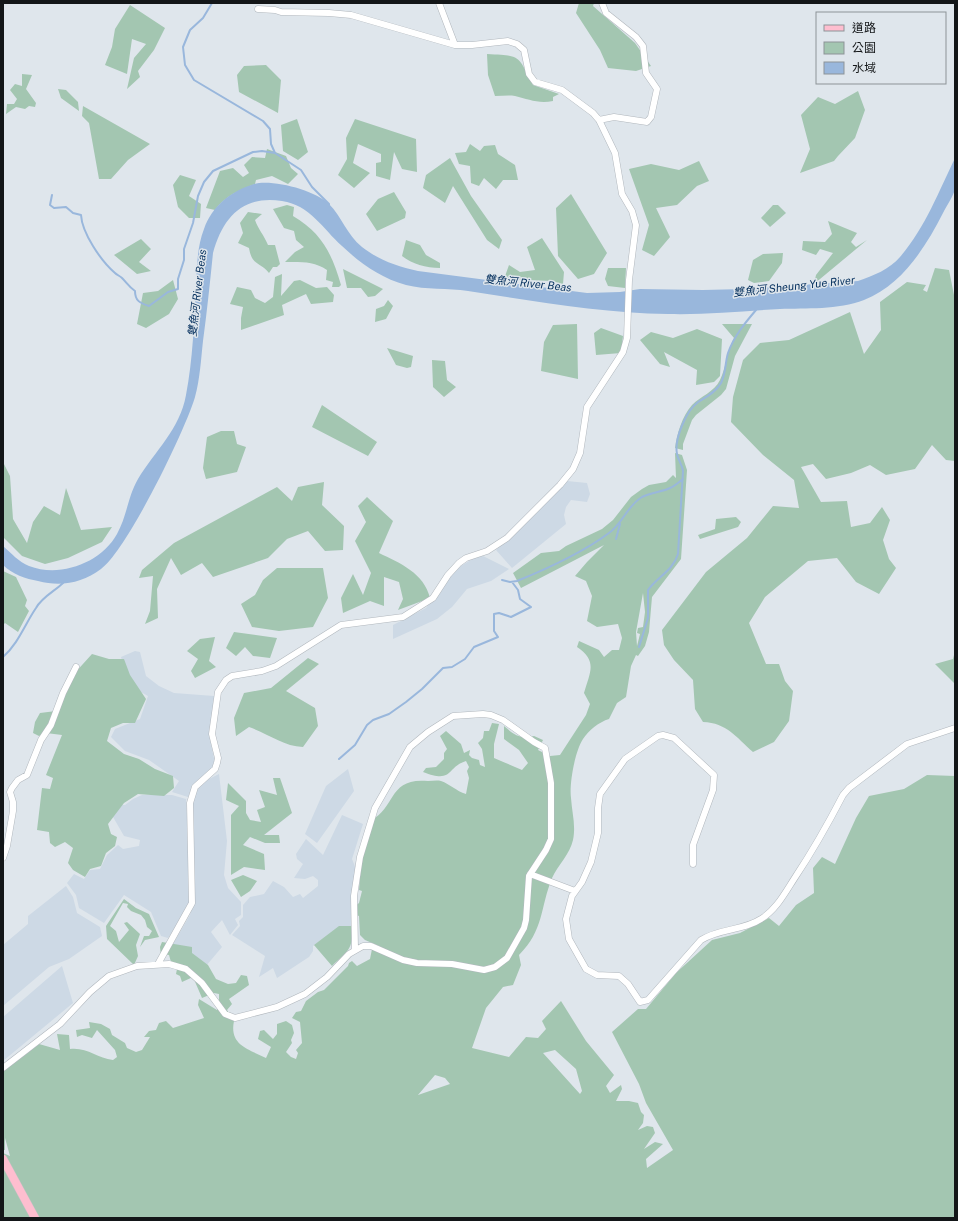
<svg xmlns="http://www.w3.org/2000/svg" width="958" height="1221" font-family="'Public Sans','Noto Sans TC',sans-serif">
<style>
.built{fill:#cdd9e5}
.green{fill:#a3c6b1;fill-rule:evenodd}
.water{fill:#99b7dc}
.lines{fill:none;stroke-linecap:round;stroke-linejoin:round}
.stream{stroke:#99b7dc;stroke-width:2}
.minor-casing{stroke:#b1b7bd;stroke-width:7}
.major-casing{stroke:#c2c2c3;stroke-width:9}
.minor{stroke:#fff;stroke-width:6}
.major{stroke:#febecf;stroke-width:8}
.labels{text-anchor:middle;stroke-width:3;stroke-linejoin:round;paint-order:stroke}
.water-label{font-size:11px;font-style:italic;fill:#042f5d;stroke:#dfe6ec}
</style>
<rect width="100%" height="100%" fill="#dfe6ec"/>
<!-- built -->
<path class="built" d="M567,481L587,483L590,494L587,502L571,500L566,507L564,515L566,524L512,568L496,550Z
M483,556L509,569L491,581L467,589L452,607L437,619L393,639V625L426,608L447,580L461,566L474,558Z
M135,651L140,652L146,676L159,686L174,693L214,696L211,744L215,763L214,768L194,786L188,797L172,792L179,781L149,760L125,751L111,737L115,729L140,719L148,696L130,686L121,657Z
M348,769L354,791L317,843L305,834L326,786Z
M219,774L227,841L224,875L228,888L241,902V915L235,919L238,925L230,935L222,920L211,932L222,947L206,966L173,944L190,915L195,894L192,804L194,794L203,782Z
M142,795H172L186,799L191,896L185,914L168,938L161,936L151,912L124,895L104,923L79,908L76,895L67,883L74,874L84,879L90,870L100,869L107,855L118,845L123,849L139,846L140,840L124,836L109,810L112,805H125L133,799Z
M342,815L363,824L352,859L356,869L352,926L339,927L313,946V951L309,957L277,978L273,968L259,977L265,956L232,935L240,926L239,921L243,917V905L250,897L264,894L273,881L284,887L293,897L300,894L303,898L318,886V880L313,876L305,879L294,878L303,864L297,859L296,854L306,839L323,855Z
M66,886L73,897L77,913L100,927L102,936L69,959L49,967L3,1006V945L28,924V916Z
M62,966L73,1003L3,1061V1017Z"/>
<!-- green -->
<path class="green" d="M579,3H594L593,6L635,43L651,66L636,71L608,68L600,50L576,13Z
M130,5L165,28L154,50L138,71L140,77L127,89L134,58L146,44L132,39L127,74L105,65L112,47L115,29Z
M487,54C521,56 517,54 533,85L559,94L553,97V101C538,104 528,99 515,96C509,95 502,96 495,96L488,75Z
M266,65L281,80L278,113L239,92L237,75L244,66Z
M22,74L32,75L26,89L36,103L35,107L29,106L25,109L16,107L6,114L7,104H14L17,99L10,90L15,84L22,86Z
M58,89L66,90L78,102L79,111L61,98Z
M858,91L865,110L855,138L838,156L834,161L800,173L810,149L801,115L818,97L835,104Z
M83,106L150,144L128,160L111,179H99L89,123L82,116Z
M297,119L308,152L298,160L283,151L281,125Z
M355,119L416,139L417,172L402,169L394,152L390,180L376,176V163L381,162V154L358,144L353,163L370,173L354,188L338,175L347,159L346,138Z
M470,144L480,151L484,146L495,145L498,154L515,165L518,180H503L496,189L484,178L479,186L471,183L470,166L459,164L455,153L466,152Z
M267,149L286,156L291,168L298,174L288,184L272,176L256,180L255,184C239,190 225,196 215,210L206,208L220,171L233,168L243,177L249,173L244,165L252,157L265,158Z
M450,158L471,196L502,240L499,249L487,240L453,186L445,203L423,188L426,175Z
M699,161L709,181L697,186L677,205L656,208L670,237L654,256L642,250L649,225L629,169L651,164L679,170Z
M180,175L196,180L189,196L201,204L200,218H189L178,207L173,185Z
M394,192L406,212L405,218L377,231L366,214L378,199Z
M571,194L607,253L594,274L578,279L558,256L556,208Z
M287,205L294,207L293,216C322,233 332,254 341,285L339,287H332L333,282L326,280L327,270C314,261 301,262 285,262L295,252L304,247L296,240L294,231L284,228L273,209Z
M773,205H778L786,213L770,227L761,218Z
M248,212L262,214L255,220C258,229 264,235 268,245H275L280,264L277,267H273L269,273C260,262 252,266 249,248L238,243L243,233L240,223Z
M828,221L857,233L851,242L856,247L867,240L814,284L816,275L833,253L820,249L816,255L802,250L803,241L825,242L832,234Z
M542,238L564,272L563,284L552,281L504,279L509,265L520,272L535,270L527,247Z
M141,239L151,249L139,262L151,271L137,274L114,255Z
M406,240L420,245L426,255L440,263V268C426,268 412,264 402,256Z
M783,253L782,263L769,281L754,283L748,280L753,260L763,254Z
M608,268H626L625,288L608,286L605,279Z
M935,268L949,270L955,300V461L946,460L932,445L915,469L886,475L870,465L851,473L826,479L813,464L801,467L821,502L847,501L851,527L870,523L882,507L890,520L883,540L889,559L896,568L879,594L856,582L837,558L808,561L765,597L749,623L766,664H779L785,681L793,691L789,721L774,742L753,752C736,737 727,723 703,722L695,709L693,680L674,660L664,645L662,630L706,572L747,538L773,506L799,508L794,480L763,455L731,422L733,397L743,360L760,343L789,340L850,312L864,354L881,330L880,302L907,282L926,285L923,290L927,292Z
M343,269L383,289L375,296L368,297L361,288H347Z
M282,274L281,296L294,281L300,280L316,288L327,287L334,295L333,302L311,304L306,294L282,305L284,315L241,330V318L243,307L230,304L237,287L251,290L255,298L265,303L273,297L275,277Z
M173,280L178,299L169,314L146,328L137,324L143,293L158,291Z
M388,300L393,306L386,319L375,322L376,309L384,306Z
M577,324L578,379L541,371L544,342L553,325Z
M722,324H752L735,356L726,389L721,395L696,415L692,420L683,444V450L675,448C677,434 682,416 692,405C701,396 714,392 720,380C726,368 727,352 734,338Z
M601,328L623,336L621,353L596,355L594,333Z
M697,329L722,339L720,376L714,382L696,385L697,370L664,352L670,367L660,364L640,340L651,332L673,338Z
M387,348L413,356L411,367L407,368L396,365Z
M432,360L445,361L447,380L456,387L444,397L433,387Z
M322,405L377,442L368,456L312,427Z
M221,431H234L237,444L246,447L237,472L206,479L203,468L207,437Z
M675,453L682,455L687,470L681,559L652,597L649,632L645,646L638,656L636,655L631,666L626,697L617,703L609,719C599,722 589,730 583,739C575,751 569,784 571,798C572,813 576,825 573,840C570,854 558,865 552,878C540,908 544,930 519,955L521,965L513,985L503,987L486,1008L472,1048L509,1057L526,1037L538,1038L546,1029L542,1021L561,1001L586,1041L614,1075L606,1086L610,1093L621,1085L622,1089L616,1101H629L638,1103L641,1112L644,1115L643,1123L638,1130L647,1126L653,1127L655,1133L644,1149L655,1142L663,1144L646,1159L647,1168L673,1150L646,1103L639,1084L612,1032L638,1009H646L676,973L712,940L740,933L769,918L779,926L796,905L814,893L813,868L822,857L835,864L856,818L869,796L904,789L927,775L955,776V1218H3V1153L10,1156L5,1138V1150H3V1065L21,1058L39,1044L60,1050L57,1034L69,1035L70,1049C87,1047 97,1058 113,1060L117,1057L115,1050L97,1030L92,1038L82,1035L77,1037L76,1030L90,1028L89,1022L101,1024L110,1029L112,1035L125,1043L127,1048L136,1052L142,1050L150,1037H144L149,1031L156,1030L159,1023L166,1021L173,1028L204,1018L198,1005L199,999L217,1010L219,1004V994L214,993L202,998L193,977L182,982L180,976L176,974L177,969L171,962L169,955L164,954L155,963L161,956L160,947L162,942L192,947V953L208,965L216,979L228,984L236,983L241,975L247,976L249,985L229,999L232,1004L227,1010L234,1021C229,1045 248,1049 266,1058L271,1047L258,1039L260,1031L264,1030L273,1039L277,1034V1024L286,1021L292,1025L294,1033L291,1040L292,1043L286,1052L291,1057L296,1059L298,1053L296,1050L302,1043L300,1022L292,1018L296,1012L301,1011L306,1001L318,992L324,990L348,966L349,963L352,961L357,966L370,959L372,949L376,951L379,946L365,940L360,935L359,916L356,915L353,908L359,903L362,891L359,890L362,852L371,820C396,808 388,777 428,781C432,781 437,780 441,781C450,784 456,791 466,794L469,778L467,771L469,767L466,761C446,767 454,784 423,772L426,768L436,767L444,759V753L447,749L440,736L446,731L461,744L464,753L470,750L469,755L472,758L479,760L480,765L485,767L482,749L478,743L483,738L484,731H489L492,723L499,724L494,744V758L522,770L528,763L519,750L504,739V726C513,734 521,740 534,736L543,740L538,750L550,756L560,755L586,715L590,704L584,693C590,672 598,661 577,647L579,641L599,650L604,657L612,650H619L622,638L618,624L597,627L587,621L592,596L586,581L575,576L587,562L604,545L521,588L513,573L541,553L559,551L566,546L602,529L613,520L631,497L642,489L649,485L666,482L673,475L676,478ZM643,593L645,612L643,627L638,628L637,633L640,634L637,646L636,632ZM555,1050L576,1069L582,1091L580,1094L543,1053ZM435,1075L445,1078L450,1084L418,1095Z
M3,462L10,476L13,519L27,543L33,522L44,506L60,515L66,488L81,530L112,527L102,542L68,558L45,564L22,556L3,537Z
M324,482L322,505L344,526L343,550L325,551L308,531L287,539L268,558L213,577L202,563L181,575L171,558L157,589L158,618L145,624L150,611L153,576L139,578L142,570L174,543L277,487L292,501L298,487Z
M367,497L393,521L379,553C400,563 424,573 430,598L398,610L403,599L399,582L384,577V606L370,601L343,613L341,598L353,574L363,595L371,573L355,541L366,522L358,506Z
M736,517L741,522L738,527L700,539L698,535L715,529L716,519Z
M277,568H323L328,598L313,627L279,631L252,627L241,604L255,595L263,580Z
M3,571L16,577L27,600L25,606L29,611L18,632L5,623L3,625Z
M234,632L277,638L270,658L253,656L245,647L236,656L226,648Z
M215,637L209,661L216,667L195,678L191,671L198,659L187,651L200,639Z
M955,651V684L935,664L953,659Z
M92,654L109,659H124L130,675L146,699L135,723H123L111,728L107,741L124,754L139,759L155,769L173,776L174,788L164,796L138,794L124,803L108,824L111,834L117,837L115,846L106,853L101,866L90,869L85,877L73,870L68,863L73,848L65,842L55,847L50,843L49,832L37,830L42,788L50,789L53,778L46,775L62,735L46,733L39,736L33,733L35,722L40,713L56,711L73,675Z
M308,658L319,664L286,691L315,708L318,726L303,747C283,746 269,734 249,727L236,736L234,718L244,693L271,688Z
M273,778H280L292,813L264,835H279L280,843H265L250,837L243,845L264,854L265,870L244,867L231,875V815L239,806L226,800L228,783L246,801V813L250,820L261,822L257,810L265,807L259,790L277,795Z
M243,875L257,881L250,891L241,897L231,880Z
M124,899L136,908L149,914L159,937L145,940L140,947L144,936H149L152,931L147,927L145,920L141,915L131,911L127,907L128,904L123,903L110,926L116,931L119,942L129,930L124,923L127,922L140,934L136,945L138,956L134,965L107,939L106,926Z
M339,926H352C353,950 349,950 332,966L314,945Z"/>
<!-- water -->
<path class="water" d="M955,158C955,167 957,180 955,189C953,197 947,205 943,213C925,248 902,285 864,300C838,310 806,308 780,309C743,311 705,315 668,314C601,313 534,301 468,291C448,288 426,290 406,285C381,278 361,264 342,246C323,229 310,205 282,201C243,195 223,217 213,253C210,282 207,312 203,341C201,359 200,379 195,397C185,431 127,550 101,569C82,583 61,587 38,581C26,579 12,574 3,565V546C11,553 19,562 29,566C60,578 101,563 117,534C127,516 128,496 138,479C155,451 180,429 186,395C193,359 194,322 196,286C197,267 197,247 204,229C212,206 231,191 254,184C272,179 315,190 329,204C342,217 347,235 362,247C380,261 397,266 418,271L587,293L620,292L640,289L703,290L745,289L858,281C873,276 890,269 900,257C925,228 939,191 955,158Z"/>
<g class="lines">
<!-- stream -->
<path class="stream" d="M212,3L203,18L190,30L183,47L185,65L194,80L263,121L270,129L271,144L275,153L301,170L312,187L329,204V206
M52,195L50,205L54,208L66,207L73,213L81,215C82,233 101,261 115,273C117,275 120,276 122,278C127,283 129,287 135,291C135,301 140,303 149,306L168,292L178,289V279L184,260V249L193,223L198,196L204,182L213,171L253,152L262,151L275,153
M616,539L620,524
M502,580L510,582L517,581C549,568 582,553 609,533C623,523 627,506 642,497C652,492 662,492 670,488C675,486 679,482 683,479
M639,647L648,618V590C657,577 673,571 678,554L683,471C682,464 678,460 677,454C674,439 686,411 698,402C706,397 716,392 721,383C726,373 725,363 728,353C734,336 745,323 756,310
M3,657C18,644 25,624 36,608C42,597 55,591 63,583
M339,759L355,745L367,725L373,720L389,714L406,702L422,689L443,668L452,667L465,659L474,647L498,637L494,631V614L499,613L511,617L531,607L520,599L518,590L512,582"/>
<defs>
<path id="minor" d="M439,3L455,45
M599,120L614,117L647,122L651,117L657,89L646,73L643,46L636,37L606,13L602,3
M3,858L7,846L13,811V802L10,792L12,788L18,780L27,775L41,740L51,725L63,693L76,667
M693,864V845L713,790L714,775L674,738L663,735L658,736L625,759L600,794L598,808V833L591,862L582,882L572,896L566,919L569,939L586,969L597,975L619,976L628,984L640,1002L648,1000L701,940C720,928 743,931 761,919C776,910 785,893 794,879C812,852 828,824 843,795L849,788L907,744L955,728
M530,874L575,891
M158,964L192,903L190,803L195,787L215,769L217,763L218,758L212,734L218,692L226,680L232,676L262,671L276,666L341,625L403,617L433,598L448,575L459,563L466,558L487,551L507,538L560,485L573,469L580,453L587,407L623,352L627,338L629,280L636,225L632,211L622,194L615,153L599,120L593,113L562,90L535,82L529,74L524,50L517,44L508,41L472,45H455L351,15L329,13L281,12L275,10L258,9
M3,1068L60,1024L90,992L109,976L137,966L169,964L186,969L202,983L225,1014L235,1018L277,1007L305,994L327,977L349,954L363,946H371L403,960L417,963L452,964L484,970L495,967L507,958L524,928L526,920L529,876L546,850L551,839V783L545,748L534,742L503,720L491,715L483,714L453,716L428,732L410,747L375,808L360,857L354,896L355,949"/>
<path id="major" d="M3,1159L35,1218"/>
</defs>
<!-- minor casing -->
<use href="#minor" class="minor-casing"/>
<!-- major casing -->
<use href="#major" class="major-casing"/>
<!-- minor -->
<use href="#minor" class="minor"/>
<!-- major -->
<use href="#major" class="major"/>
</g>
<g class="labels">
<!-- water labels -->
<g class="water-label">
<text transform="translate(528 283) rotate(6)" y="4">雙魚河 River Beas</text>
<text transform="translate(794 286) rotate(-6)" y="4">雙魚河 Sheung Yue River</text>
<text transform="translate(197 293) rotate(-83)" y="4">雙魚河 River Beas</text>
</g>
</g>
<!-- border -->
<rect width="958" height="1221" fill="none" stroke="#131618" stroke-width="8"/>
<!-- legend -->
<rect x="816" y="12" width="130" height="72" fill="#dfe6ec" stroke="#8d9397"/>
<rect x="824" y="25" width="20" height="6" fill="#febecf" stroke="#8d9397"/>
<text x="852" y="32" font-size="12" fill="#131618">道路</text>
<rect x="824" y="42" width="20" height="12" fill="#a3c6b1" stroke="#8d9397"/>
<text x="852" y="52" font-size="12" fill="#131618">公園</text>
<rect x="824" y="62" width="20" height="12" fill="#99b7dc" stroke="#8d9397"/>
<text x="852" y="72" font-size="12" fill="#131618">水域</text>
</svg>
